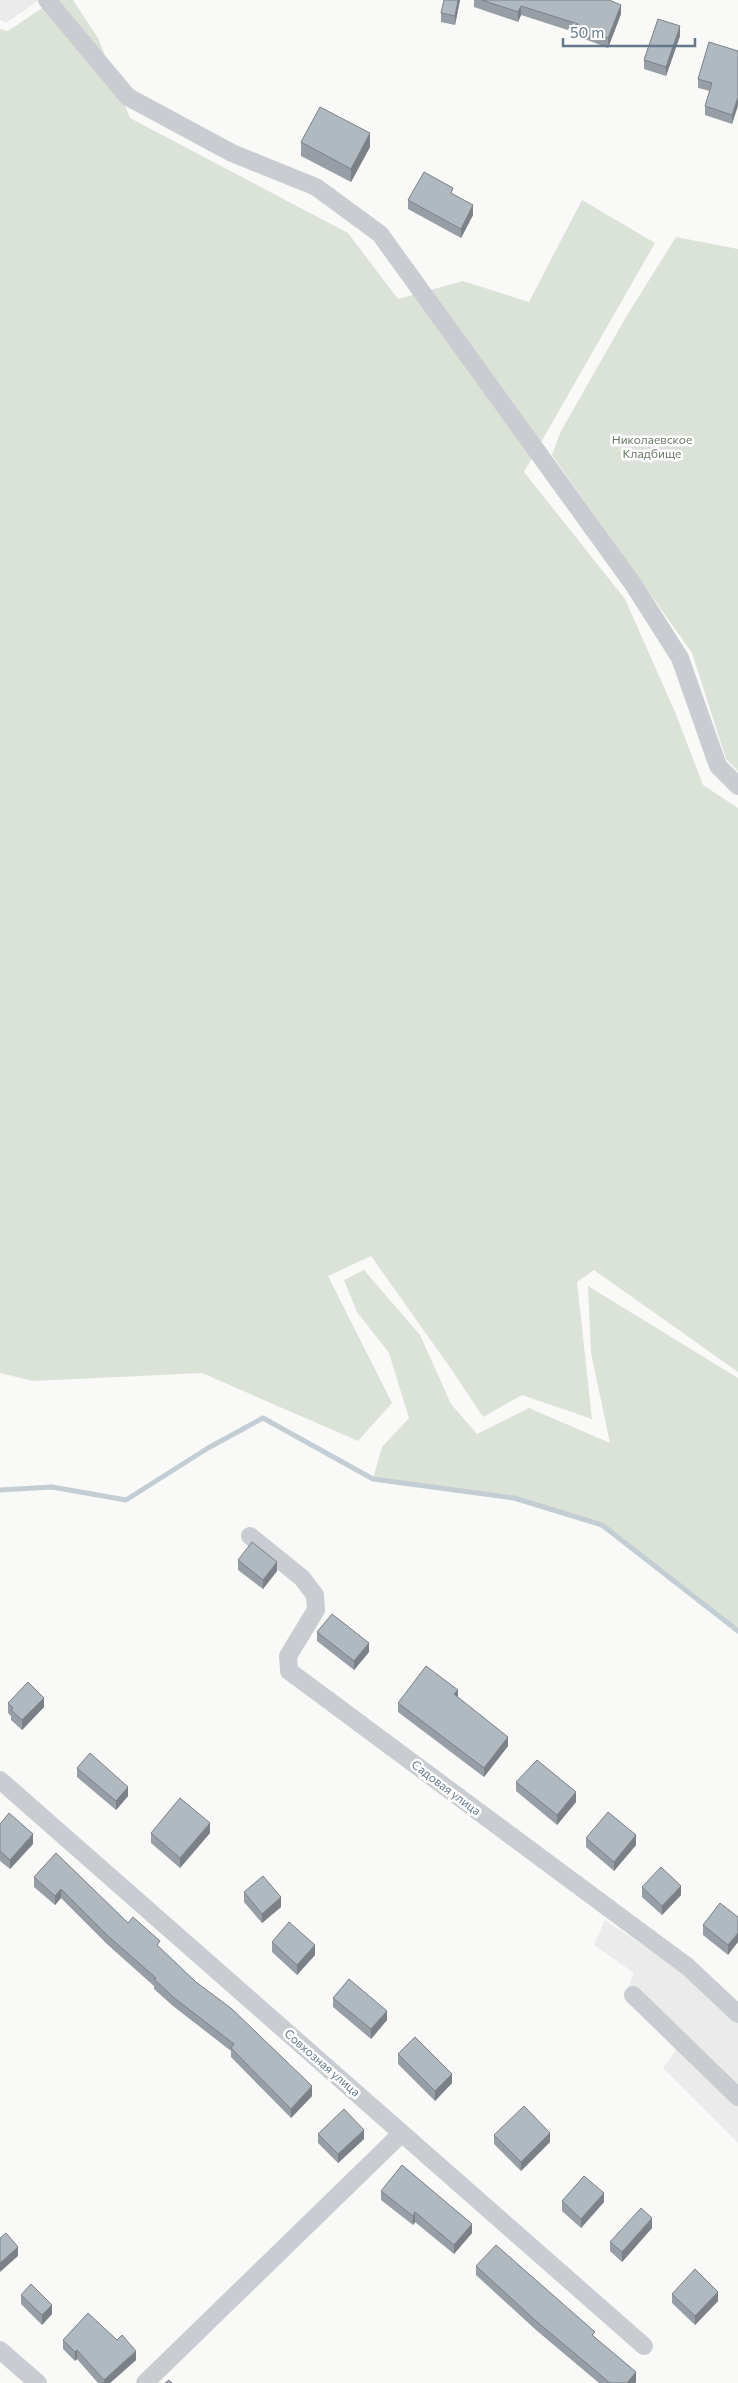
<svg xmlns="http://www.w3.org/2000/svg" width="738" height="2383" font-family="Commissioner,sans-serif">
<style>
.built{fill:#eaebea}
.green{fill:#dbe2d7}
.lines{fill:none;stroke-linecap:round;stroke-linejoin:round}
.stream{stroke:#c3ced4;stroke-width:5}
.minor{stroke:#c9cdd1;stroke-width:18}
.wall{fill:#979ea5}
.shaded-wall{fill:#7b8186}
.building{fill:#b0b8c0;stroke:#7b8186}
.labels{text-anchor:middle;stroke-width:5;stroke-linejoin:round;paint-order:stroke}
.park-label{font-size:12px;fill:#657b61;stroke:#fff}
.street-label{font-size:12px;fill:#65788b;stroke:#fff}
</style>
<rect width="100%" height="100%" fill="#f9faf7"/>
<!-- built -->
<path class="built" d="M0,0H39L6,23L0,20Z
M605,1920L683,1972L738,2023V2143L663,2068L676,2050L624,1997L634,1973L594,1945Z"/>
<!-- green -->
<path class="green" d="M54,0H73L98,38L130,118L348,233L398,299L463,281L529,302L582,200L655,243L524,472L625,599L675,712L703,785L738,808V1372L594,1270L577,1282L592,1419L522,1395L483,1417L454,1373L371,1256L328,1276L392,1403L358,1441L202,1373L33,1381L0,1373V29L8,31Z
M676,237L738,249V771L726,759L692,653L552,455L561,431L626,317Z
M364,1270L420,1335L451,1404L477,1434L529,1408L610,1443L591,1353L588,1286L738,1378V1631L602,1525L514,1498L373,1479L382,1447L409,1418L389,1353L357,1312L344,1280Z"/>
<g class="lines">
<!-- stream -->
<path class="stream" d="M0,1490L52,1487L126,1500L208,1448L263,1418L373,1479L514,1498L602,1525L738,1631"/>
<!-- minor -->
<path class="minor" d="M47,0L128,97L232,153L316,187L380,234L633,584L680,658L718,766L738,786
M250,1536L302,1578L315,1595L316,1610L288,1656L289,1671L688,1967L738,2014
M0,1780L644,2346
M633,1995L738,2097
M0,2350L38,2383
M145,2383L402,2133"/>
</g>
<!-- wall -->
<path class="wall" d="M460,0L455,25L441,22V13Z
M474,0H609L621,14L608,48L577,36V33L521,15L518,22L474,7Z
M680,36L666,76L644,69V60Z
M738,51L732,124L705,115V106L710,91L698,88V79Z
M301,142L370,147L351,182L301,156Z
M453,194L473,215L461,238L408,209V200Z
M238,1560L277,1571L263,1589L238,1570Z
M317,1632L369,1652L354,1670L317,1641Z
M458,1697L508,1746L484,1777L398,1712V1703Z
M8,1703L44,1707L22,1730L11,1720V1716L8,1713Z
M77,1768L128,1796L116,1810L77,1777Z
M516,1782L576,1802L557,1825L516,1791Z
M0,1824L33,1844L10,1869L0,1861Z
M151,1833H210L180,1868L151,1843Z
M586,1838L636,1845L614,1871L586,1847Z
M56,1853L128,1923L160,1948L312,2096L291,2118L231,2057V2051L173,2006L154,1989V1986L108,1945L61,1898L55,1905L34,1887V1877Z
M642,1887L681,1895L662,1915L642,1897Z
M244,1892L281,1907L262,1923L244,1902Z
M738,1917L728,1955L703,1935V1925Z
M272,1942L315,1955L297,1975L272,1952Z
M333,1998L387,2020L371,2039L333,2007Z
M398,2054L452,2083L435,2101L398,2064Z
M318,2134L364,2139L338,2163L318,2143Z
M494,2135L550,2142L521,2171L494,2144Z
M381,2191L472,2233L454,2254L415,2222L413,2225L381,2200Z
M562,2201L604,2202L581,2228L562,2211Z
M652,2228L622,2262L610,2251V2242Z
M476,2266L595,2337L636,2382L635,2383H599L536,2330L476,2275Z
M672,2294L718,2301L695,2325L672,2303Z
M21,2295L52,2314L42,2325L21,2304Z
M63,2340L136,2360L110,2383H98L77,2359L75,2361L63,2349Z"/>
<!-- shaded-wall -->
<path class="shaded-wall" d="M458,0H460L455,25V16Z
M621,5V14L608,48V38Z
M521,6V15L518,22V12Z
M680,26V36L666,76V67Z
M738,97V106L732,124V115Z
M370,133V147L351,182V169Z
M473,205V215L461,238V229Z
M277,1562V1571L263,1589V1580Z
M369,1643V1652L354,1670V1661Z
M458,1690V1699L454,1694Z
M44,1698V1707L22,1730V1720Z
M508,1737V1746L484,1777V1768Z
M128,1787V1796L116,1810V1801Z
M576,1792V1802L557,1825V1815Z
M210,1823V1833L180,1868V1858Z
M33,1834V1844L10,1869V1860Z
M636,1835V1845L614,1871V1862Z
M681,1886V1895L662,1915V1906Z
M61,1889V1898L55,1905V1896Z
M281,1897V1907L262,1923V1914Z
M738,1933V1942L728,1955V1945Z
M315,1945V1955L297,1975V1965Z
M387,2011V2020L371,2039V2029Z
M452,2074V2083L435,2101V2091Z
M312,2086V2096L291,2118V2109Z
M364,2130V2139L338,2163V2154Z
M550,2133V2142L521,2171V2162Z
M604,2193V2202L581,2228V2219Z
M415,2212V2222L413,2225V2216Z
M652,2218V2228L622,2262V2252Z
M472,2224V2233L454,2254V2245Z
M18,2247V2256L0,2272V2263Z
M718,2292V2301L695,2325V2316Z
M52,2305V2314L42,2325V2315Z
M77,2350V2359L75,2361V2352Z
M136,2351V2360L110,2383H104V2380Z
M636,2372V2382L635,2383H627Z"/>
<!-- building -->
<path class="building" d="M444,0H458L455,16L441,13Z
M482,0H609L621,5L608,38L577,26L578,24L521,6L518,12Z
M658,19L680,26L666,67L644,60Z
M709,42L738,51V97L732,115L705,106L712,83L698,79Z
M320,107L370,133L351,169L301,142Z
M424,172L453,188L451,193L473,205L461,229L408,200Z
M252,1542L277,1562L263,1580L238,1560Z
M332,1614L369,1643L354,1661L317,1632Z
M426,1666L458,1690L454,1694L508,1737L484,1768L398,1703Z
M28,1682L44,1698L22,1720L11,1710L13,1708L8,1703Z
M90,1753L128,1787L116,1801L77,1768Z
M537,1760L576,1792L557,1815L516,1782Z
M180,1798L210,1823L180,1858L151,1833Z
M608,1812L636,1835L614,1862L586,1838Z
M9,1813L33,1834L10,1860L0,1851V1824Z
M56,1853L128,1923L133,1917L160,1941L157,1945L196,1982L232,2009L312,2086L291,2109L231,2048L234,2044L173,1997L154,1979L156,1978L108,1936L61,1889L55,1896L34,1877Z
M661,1867L681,1886L662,1906L642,1887Z
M263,1876L281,1897L262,1914L244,1892Z
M720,1903L738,1917V1933L728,1945L703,1925Z
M289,1922L315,1945L297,1965L272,1942Z
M349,1979L387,2011L371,2029L333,1998Z
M415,2037L452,2074L435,2091L398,2054Z
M524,2106L550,2133L521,2162L494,2135Z
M344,2109L364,2130L338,2154L318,2134Z
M402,2165L472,2224L454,2245L415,2212L413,2216L381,2191Z
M584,2176L604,2193L581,2219L562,2201Z
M641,2208L652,2218L622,2252L610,2242Z
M6,2233L18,2247L0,2263V2238Z
M496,2245L595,2332L592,2335L636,2372L627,2383H610L536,2321L476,2266Z
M695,2269L718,2292L695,2316L672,2294Z
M31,2284L52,2305L42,2315L21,2295Z
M88,2313L117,2340L122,2335L136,2351L104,2380L77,2350L75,2352L63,2340Z
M169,2380L172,2383H165Z"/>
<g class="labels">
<!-- park labels -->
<g class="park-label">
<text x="652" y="444">Николаевское<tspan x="652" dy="14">Кладбище</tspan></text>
</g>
<!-- street labels -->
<g class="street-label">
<text transform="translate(446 1788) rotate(37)" y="4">Садовая улица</text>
<text transform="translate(322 2063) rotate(41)" y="4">Совхозная улица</text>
</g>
</g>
<!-- scale -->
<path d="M563 38v8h132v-8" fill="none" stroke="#65788b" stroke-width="2.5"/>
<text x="570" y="38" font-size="15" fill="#65788b" stroke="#ffffff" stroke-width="4" paint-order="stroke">50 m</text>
</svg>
